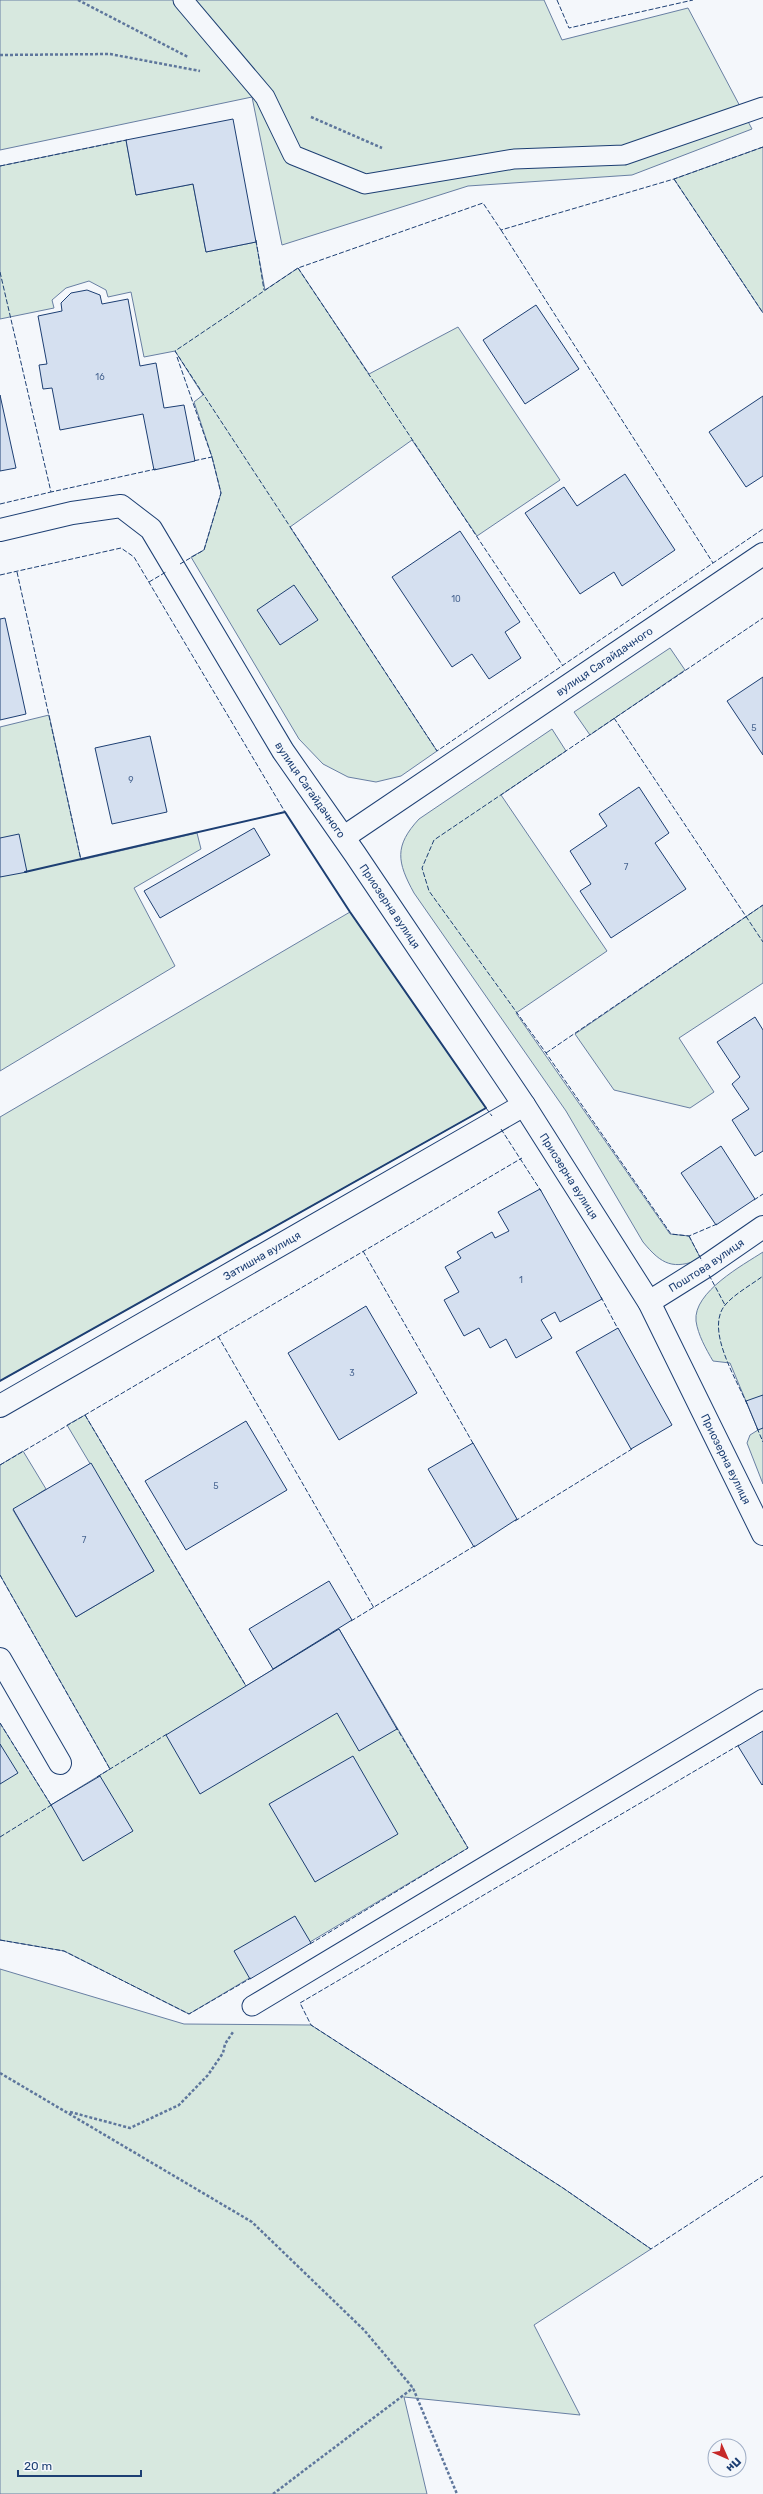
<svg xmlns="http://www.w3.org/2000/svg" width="763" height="2494" font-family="Rubik,sans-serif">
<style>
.green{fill:#d7e8df;stroke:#687fa3}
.building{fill:#d5e0f0;stroke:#1d3f73}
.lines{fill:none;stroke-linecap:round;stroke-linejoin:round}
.lane-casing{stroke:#1d3f73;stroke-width:21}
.street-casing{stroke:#1d3f73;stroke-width:24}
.path{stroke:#5e769c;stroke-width:2.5;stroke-dasharray:3 2;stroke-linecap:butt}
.lane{stroke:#f4f7fb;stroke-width:19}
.street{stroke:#f4f7fb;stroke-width:22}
.fence{stroke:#1d3f73;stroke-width:1;stroke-dasharray:5 2;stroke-linecap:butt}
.wall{stroke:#1d3f73;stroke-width:2}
.labels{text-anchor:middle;stroke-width:3;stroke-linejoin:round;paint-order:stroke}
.number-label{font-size:9px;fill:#4b6792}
.street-label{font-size:11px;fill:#1d3f73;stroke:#f4f7fb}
</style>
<rect width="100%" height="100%" fill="#f4f7fb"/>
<!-- green -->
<path class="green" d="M0,0H544L562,40L688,8L752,129L632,175L468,186L282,245L252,97L0,150Z
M126,140L136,195L193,184L206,252L256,242L265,290L298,268L369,374L458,327L560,480L477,536L412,440L290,527L437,751L401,776L376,782L348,777L323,764L299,739L191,557L204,550L221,493L212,457L194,402L203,395L175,351L144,357L131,292L108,297L106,290L89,281L66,288L52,300L54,308L0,319V166Z
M763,147V313L674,179Z
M670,648L685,670L590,735L574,712Z
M49,715L81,860L197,833L201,849L134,888L175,966L0,1071V727Z
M552,729L566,751L501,795L607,951L516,1013L670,1234L689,1236L701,1259C673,1270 662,1265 643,1242L566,1111L414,893C397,862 394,846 419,819Z
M763,905V983L679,1038L714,1092L690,1108L614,1090L575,1034Z
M350,912L486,1108L0,1381V1117Z
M763,1252V1484L747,1443L750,1435L758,1430L730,1363L713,1361C706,1349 698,1335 696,1321C693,1292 743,1265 763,1252Z
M85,1415L246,1686L339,1629L468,1848L189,2014L64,1951L0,1940V1723L51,1805L110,1769L0,1575V1465L23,1451L46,1489L13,1510L76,1617L154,1571L67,1425Z
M0,1969L184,2024L311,2025L563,2188L651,2249L534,2325L580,2415L404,2397L427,2494H0Z"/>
<!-- building -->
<path class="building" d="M233,119L256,242L206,252L193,184L136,195L126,140Z
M87,290L100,295L102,304L128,299L140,366L156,363L164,408L184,405L195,461L154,470L143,414L60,430L52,388L43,389L39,365L47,364L38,316L62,311L61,303L71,293Z
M536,305L579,369L525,404L483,340Z
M0,395L16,468L0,471Z
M763,396V476L746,487L709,432Z
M625,474L675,550L622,586L614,572L580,594L525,513L564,487L577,506Z
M460,531L520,622L505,632L521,658L489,679L472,654L452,667L392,577Z
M294,585L318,620L280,645L257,610Z
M5,618L26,714L0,720V619Z
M763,677V755L727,701Z
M150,736L167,812L112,824L95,748Z
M639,787L669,833L655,843L686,889L611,938L580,891L591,884L570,851L607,826L599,814Z
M254,828L270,855L160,918L144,891Z
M19,834L27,872L0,877V838Z
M755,1017L763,1030V1151L755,1156L732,1120L749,1109L732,1084L740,1077L717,1042Z
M721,1146L755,1199L716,1225L681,1173Z
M540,1189L602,1299L560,1322L555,1312L541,1320L552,1338L516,1358L506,1339L490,1348L479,1328L464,1336L444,1300L459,1292L445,1267L461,1258L457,1252L492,1232L495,1238L509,1231L498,1212Z
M366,1306L417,1393L339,1440L288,1353Z
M618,1328L672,1425L631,1449L576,1352Z
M763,1395V1428L758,1430L746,1401Z
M246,1421L287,1490L186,1550L145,1481Z
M473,1443L517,1519L474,1547L428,1469Z
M91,1463L154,1571L76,1617L13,1509Z
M329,1581L352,1620L273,1669L249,1629Z
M339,1629L397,1729L359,1751L337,1713L200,1794L166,1735Z
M763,1731V1784L762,1785L738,1746Z
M0,1744L18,1773L0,1784Z
M353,1756L398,1834L315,1882L269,1804Z
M100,1776L133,1831L83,1861L51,1805Z
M295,1916L311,1943L250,1979L234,1951Z"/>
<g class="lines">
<defs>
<path id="lane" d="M183,0L265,97L293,155L365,184L514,159L624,155L763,107
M252,2006L763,1699"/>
<g id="street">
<path id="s1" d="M0,530L72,513L121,506L151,529L283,751L355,854L524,1105L649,1302L763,1534"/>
<path id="s2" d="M344,837L763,554"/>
<path id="s3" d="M649,1302L705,1267L763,1227"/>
<path id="s4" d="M0,1406L524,1105"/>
<path d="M0,1659L60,1763"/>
</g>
</defs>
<!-- lane casing -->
<use href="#lane" class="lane-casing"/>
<!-- street casing -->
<use href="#street" class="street-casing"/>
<!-- path -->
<path class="path" d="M78,0L188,57
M0,55L110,54L200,71
M311,117L382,148
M0,2073L252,2222L364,2330L413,2388L457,2494
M70,2112L130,2128L179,2105L208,2075L223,2053L225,2044L233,2032
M273,2494L413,2388"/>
<!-- lane -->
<use href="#lane" class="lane"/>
<!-- street -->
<use href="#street" class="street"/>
<!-- fence -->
<path class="fence" d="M557,0L569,28L693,0
M763,147L674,179L501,230L483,203L298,268L175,351L437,751L763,529
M0,166L127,140
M674,179L763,313
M501,230L713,563
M256,240L264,290
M298,268L563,666
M0,272L51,492L156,469
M177,357L212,457L193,461
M0,504L51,492
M180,564L204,550L221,493L212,457
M17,572L81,860
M0,575L121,548L134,557L285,812
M149,582L166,572
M614,718L763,942
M546,1053L763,905
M486,1108L492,1116
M501,1129L541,1191
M754,1200L763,1194
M717,1224L689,1236L671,1234L546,1053L429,891L422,868L434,840L763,618
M689,1236L702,1261
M363,1251L474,1445
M709,1275L725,1305
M601,1297L618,1329
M218,1336L374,1608
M747,1404C736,1378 704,1328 726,1304C736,1293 751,1285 763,1276
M85,1415L246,1686
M757,1428L763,1442
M0,1465L522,1158
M515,1521L632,1449
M0,1575L110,1769
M351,1621L476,1545
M0,1723L51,1805
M739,1745L300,2003L311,2025L563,2188L651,2249L763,2176
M97,1777L167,1734
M0,1837L53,1804
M0,1940L64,1951L189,2014L251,1978
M310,1944L468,1848L396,1727"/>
<!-- wall -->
<path class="wall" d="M0,1381L486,1108L350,912L285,812L25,872"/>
</g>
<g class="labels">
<!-- number labels -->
<g class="number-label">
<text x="100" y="380">16</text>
<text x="456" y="602">10</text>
<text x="754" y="731">5</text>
<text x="131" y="783">9</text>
<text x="626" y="870">7</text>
<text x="521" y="1283">1</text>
<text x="352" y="1376">3</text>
<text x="216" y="1489">5</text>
<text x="84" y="1543">7</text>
</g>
<!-- street labels -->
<g class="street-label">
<text dy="4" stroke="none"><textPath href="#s2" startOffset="314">вулиця Сагайдачного</textPath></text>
<text dy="4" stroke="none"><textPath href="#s1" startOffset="467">вулиця Сагайдачного</textPath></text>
<text dy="4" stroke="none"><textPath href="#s1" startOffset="608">Приозерна вулиця</textPath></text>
<text dy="4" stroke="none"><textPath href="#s1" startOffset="932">Приозерна вулиця</textPath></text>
<text dy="4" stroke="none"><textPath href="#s4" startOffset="302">Затишна вулиця</textPath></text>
<text dy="4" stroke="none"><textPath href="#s3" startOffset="68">Поштова вулиця</textPath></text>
<text dy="4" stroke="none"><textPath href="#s1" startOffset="1256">Приозерна вулиця</textPath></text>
</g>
</g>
<!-- north arrow -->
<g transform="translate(727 2458) rotate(135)"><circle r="19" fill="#f4f7fb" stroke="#9eadc5"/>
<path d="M0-3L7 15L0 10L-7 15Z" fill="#c62828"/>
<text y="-6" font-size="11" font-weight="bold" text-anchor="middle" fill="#1d3f73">Пн</text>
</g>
<!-- scale -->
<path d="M18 2470v6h123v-6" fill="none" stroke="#1d3f73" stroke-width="2"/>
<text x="24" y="2470" font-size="12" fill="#1d3f73" stroke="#f4f7fb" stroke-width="3" paint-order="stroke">20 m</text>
</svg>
